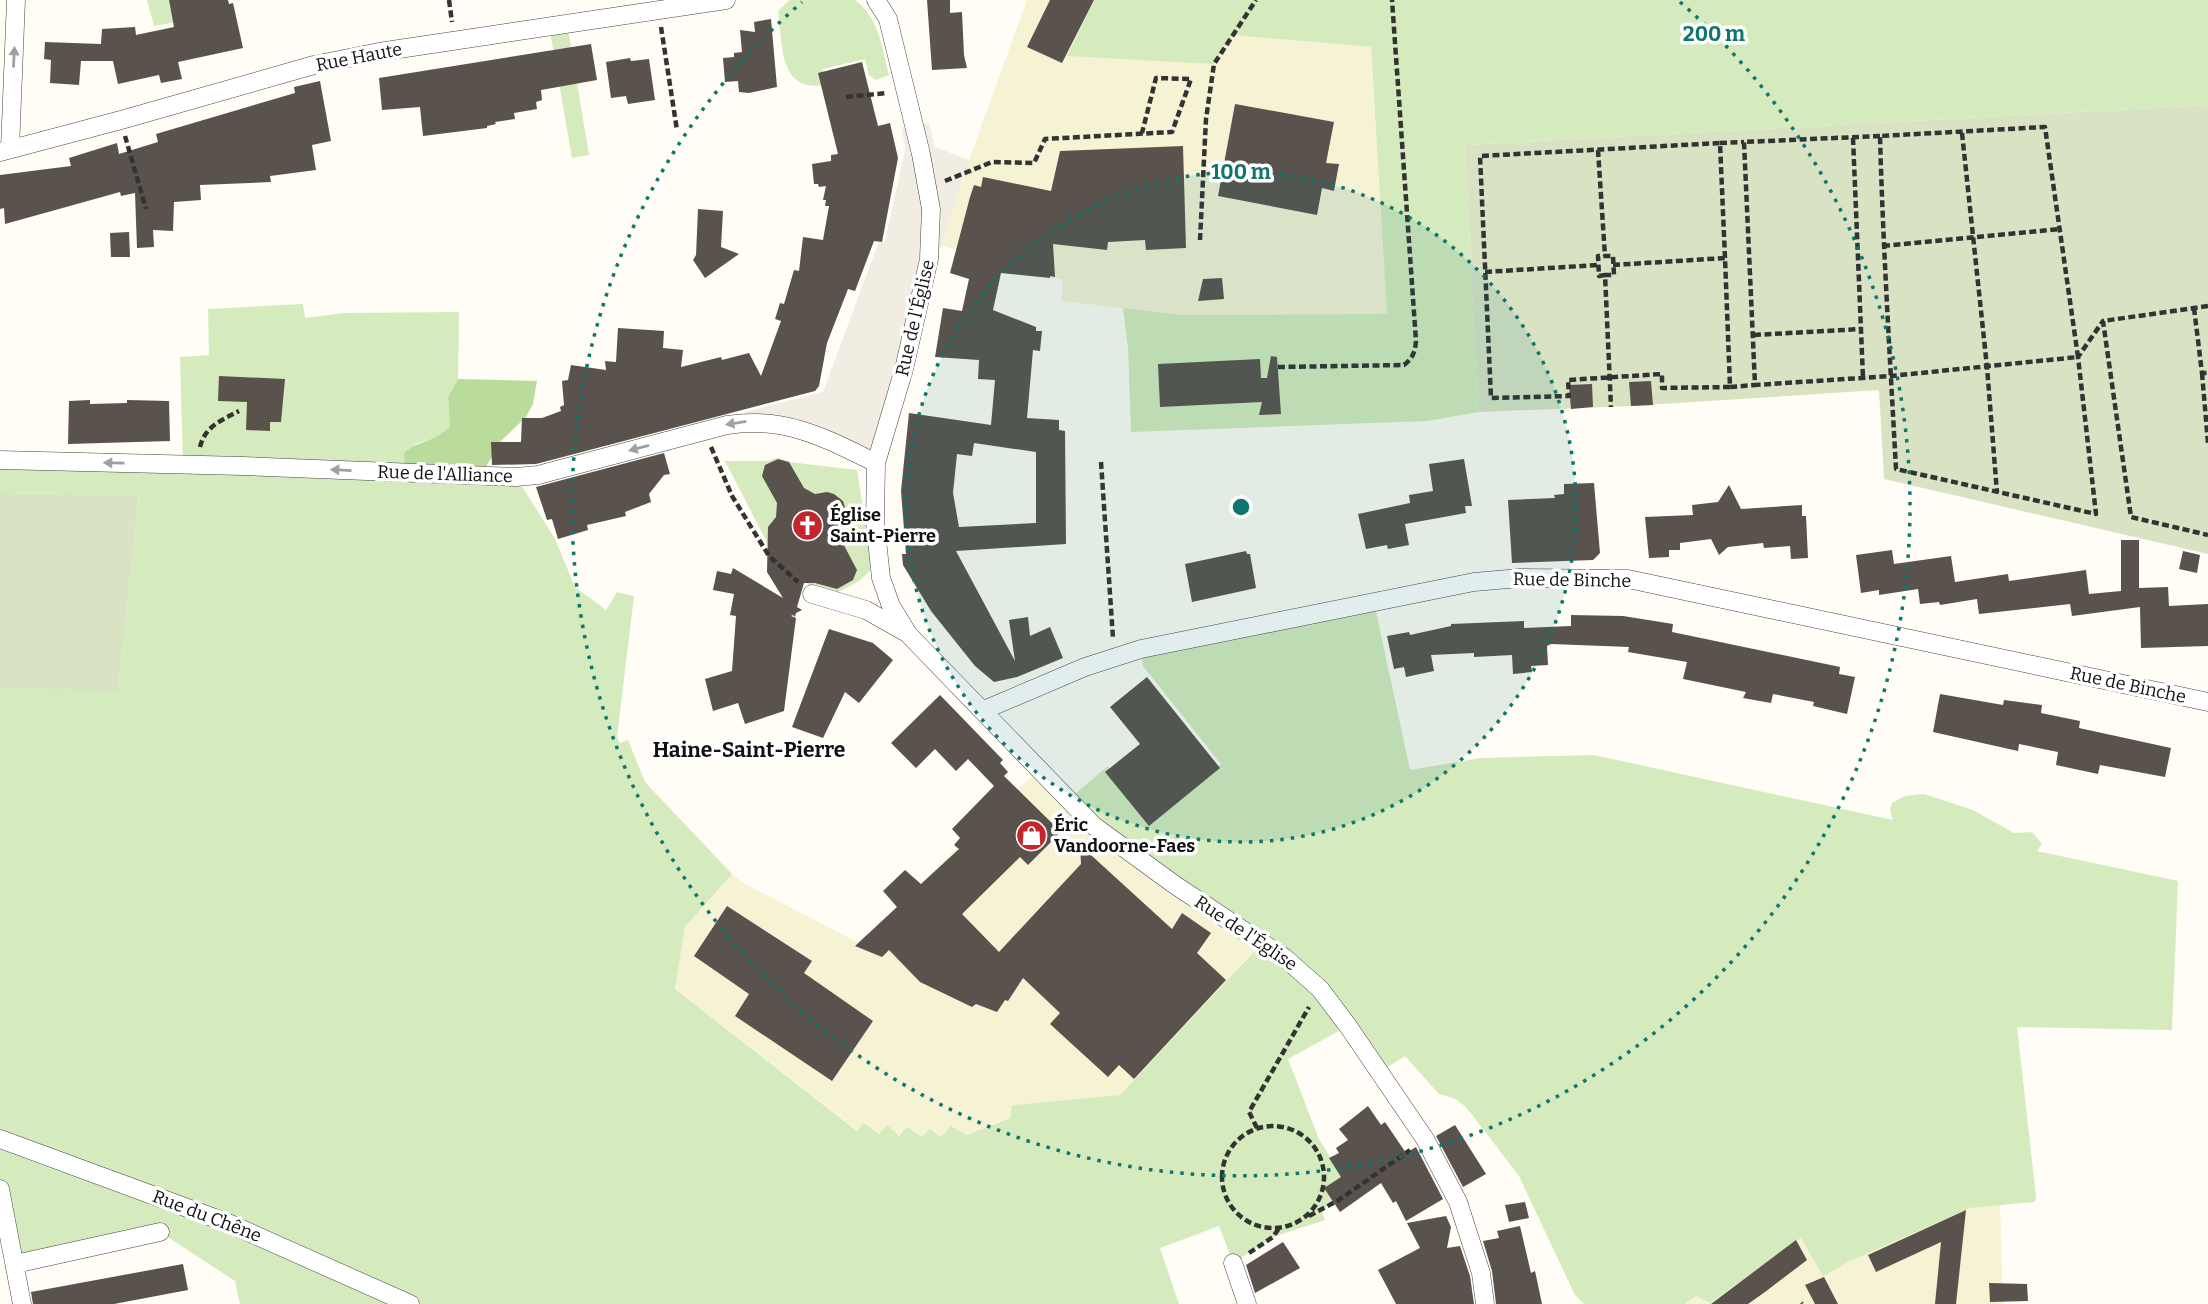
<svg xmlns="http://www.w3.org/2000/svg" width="2208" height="1304" font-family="Bitter,serif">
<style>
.farmland{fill:#f6f3d4}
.green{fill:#d5ebbd}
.forest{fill:#b9dc9c}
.cemetery{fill:#d9e3c4}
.plaza{fill:#f1ede2}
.building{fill:#5a524d;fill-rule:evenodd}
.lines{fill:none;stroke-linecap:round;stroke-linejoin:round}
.street-casing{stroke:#444;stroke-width:19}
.path{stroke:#333;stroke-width:4.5;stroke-dasharray:7 3.5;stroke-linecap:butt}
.street{stroke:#fff;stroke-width:18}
.oneway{fill:#a0a0a0}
.ring{fill:none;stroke:#0f766e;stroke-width:3.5;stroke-dasharray:3.5 7}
.labels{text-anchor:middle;stroke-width:7;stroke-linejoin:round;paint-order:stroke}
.street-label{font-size:18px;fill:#111;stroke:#fff}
.poi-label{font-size:18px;font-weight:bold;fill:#111;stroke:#fff;text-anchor:start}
.quarter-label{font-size:21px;font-weight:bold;fill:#111;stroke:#fff}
.centre{fill:#0f766e;stroke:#fff;stroke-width:3.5}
.ring-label{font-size:21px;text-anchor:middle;font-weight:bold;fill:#0f766e;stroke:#fff;stroke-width:7;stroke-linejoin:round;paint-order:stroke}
</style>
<rect width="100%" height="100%" fill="#fffdf5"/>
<!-- farmland -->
<path class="farmland" d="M1027,0H1094L1067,56L1224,46L1232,35L1371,47L1387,314L1182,315L1062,301V279L1018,272L1020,265L942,246L969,160Z
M1038,770L1261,943L1120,1095L1012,1105L1010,1117L966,1135L922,1137L858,1131L675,989L685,927L732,874L743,883L859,943Z
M2000,1204L2003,1304H1685L1696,1296L1710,1303L1802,1238L1823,1275L1848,1262L1970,1208Z"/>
<!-- green -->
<path class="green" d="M147,0H172L176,22L154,26Z
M790,0H855C879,18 882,47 889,75L876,80L869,75L865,59L823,69L826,85C778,93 783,44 778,11Z
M1094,0H2208V105L1465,145L1478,412L1428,421L1131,432L1128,348L1123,308L1182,315L1387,314L1371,47L1232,35L1214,64L1067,56Z
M567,23L589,155L572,158L549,26Z
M303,304L305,318L344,313L459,312L458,379L448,397L450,426L439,437L414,444L516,477L554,537L575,587L606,610L617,592L634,596L617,737L620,743L628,740L645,782L732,874L685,927L675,989L857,1131L864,1123L879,1134L887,1125L899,1136L907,1127L922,1137L930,1129L941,1137L951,1126L966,1135L1010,1118L1012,1105L1120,1095L1261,944L1068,800L1108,766L1152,820L1221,764L1143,666L1141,649L1374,602L1410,770L1481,758L1594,755L1893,820L1890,810L1892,803L1905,796L1924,794L1973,810L2014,833L2032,832L2042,844L2037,851L2178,881L2172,1030L2017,1027L2036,1197L2035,1202L1970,1208L1848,1262L1823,1276L1801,1238L1710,1303L1696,1296L1685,1304H1584L1575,1295L1519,1176L1466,1107L1454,1098L1439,1094L1405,1056L1380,1072L1348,1026L1288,1059L1319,1139L1343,1178L1339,1200L1321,1210L1325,1220L1273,1237L1233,1263L1219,1226L1160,1248L1179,1304H240L235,1281L160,1232L15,1264L0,1189V688L118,690L139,495L0,493V460L183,464L180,357L209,355L208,309Z
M776,458L789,462L857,470L870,552V571L859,581L833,595L813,588L774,556L725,461H768Z"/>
<!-- forest -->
<path class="forest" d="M458,379L537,381L533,404L526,417L501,441L480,477L405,466L404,453C421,439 434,443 450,426L448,397Z"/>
<!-- cemetery -->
<path class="cemetery" d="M2208,105V554L1884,479L1879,390L1631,406L1478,412L1465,145Z
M0,493L139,495L118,691L0,688Z"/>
<!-- plaza -->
<path class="plaza" d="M929,123L935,147L969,160L942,246L929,259L876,463L750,421L744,412L823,392L878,244L885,241L905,150L902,128Z"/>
<!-- building -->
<path class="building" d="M169,0H228L229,4L233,3L243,48L178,62L182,79L161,83L159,75L118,84L113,61H81L79,85L50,83L51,60L44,59L45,42L101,44L102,29L135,27L136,35L174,27Z
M927,0H950V13L962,12L964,55L967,68L932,70Z
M1050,0H1094L1062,63L1027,47Z
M771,19L777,87L749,93L739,92L738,81L725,82L723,58L734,57V53L742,52L740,30L755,32L754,22Z
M591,44L597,80L541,90L542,100L536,102L537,109L514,113L515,119L495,122L496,124L487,126V128L423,136L420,107L382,110L379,78Z
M630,58L631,61L649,59L655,100L628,104L626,96L611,98L606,62Z
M862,62L878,126L890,123L898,158L882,242L874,241L855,291L848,289L827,343L819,386L815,391L536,464L492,465L491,442H521L522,418H542L561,411L560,407L564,405L562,381L568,380L571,365L606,370L605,361L616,362L618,328L664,331L663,348L683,350L681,367L721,357L722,360L749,353L761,376L781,321L775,319L780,303L784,304L794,270L799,271L803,237L823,240L829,206H825L826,200H823L826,186L819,187L818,184H814L812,164L831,161V155L838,154L818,73Z
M320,81L331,141L312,145L316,170L270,176L271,182L200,185L201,200L174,202L173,231L153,230L154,247L137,248L135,193L121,196L120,192L5,224L4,208L0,209V175L71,166L69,158L117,143L119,154L158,142L156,134L295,93L294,87Z
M1235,104L1334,122L1326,163L1339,164L1334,191L1322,188L1317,215L1218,196Z
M1183,146L1186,248L1146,250L1145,240L1108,242L1107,250L1053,244L1055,277L1050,276V278L1001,273L993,310L1036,327V331H1042L1040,351L1033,350L1027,418L1059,420V430L1065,431L1066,544L956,551L1015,661L1009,620L1028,617L1030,636L1050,627L1063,658L1017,677L994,682L975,666L931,611L903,565L902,554H906L901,491L909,413L991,425L995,380L978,379L979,360L935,357L943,308L962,311L969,279L950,273L970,197L974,185L981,187L983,177L1051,191L1060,151ZM974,443L1036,452V523L959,527L953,493L957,454L972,456Z
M698,209L723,211L721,247L739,254L705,278L693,260L696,255Z
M129,232L130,257H111L110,233Z
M1222,278L1224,299L1198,301L1203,279Z
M1271,356L1277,357L1281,414L1259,415L1262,402L1160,407L1158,364L1260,359L1261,378H1267Z
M219,376L285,379L281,422H270V431L246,430L247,402L218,401Z
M1651,381L1653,405L1631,406L1629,382Z
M1592,384L1593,407L1571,409L1569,385Z
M90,400V404L127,403V400L169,401L170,441L68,444L69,401Z
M664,453L670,474L664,475L649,494L651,502L625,512L626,516L587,525L588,530L558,539L552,519L547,520L536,487Z
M778,459L789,462L804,488L815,494L827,492L834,494L843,501L848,517L845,525L838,534L857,570L853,580L837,589L815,583H804L797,607L802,610L796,613L795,617L793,615L791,616L796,618L784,711L745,724L738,703L713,711L705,679L732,671L736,616L730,615L734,594L713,590L717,571L731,574L733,568L783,598L767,572L768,527L776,517L777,503L762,476L765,465Z
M1464,459L1472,506H1465L1466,513L1405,524L1409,545L1388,549L1387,545L1366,549L1358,514L1410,503L1409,495L1433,491L1429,464Z
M1594,483L1600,553L1593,560L1512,563L1508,500L1555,498L1554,495L1564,494V484Z
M1729,485L1741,509L1802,505V516H1806L1808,558L1791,559L1790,546L1764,548L1763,543L1728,547L1719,555L1711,539L1680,543V550H1669V557L1649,558L1645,517L1693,515L1692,505L1718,502Z
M2121,540H2139V588L2168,587L2169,606L2208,604V646L2141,648L2140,607L2072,616L2070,604L1979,614L1977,599L1940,605L1939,602L1920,604L1918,589L1879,595V590L1861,593L1856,555L1892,550L1894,564L1951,556L1955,582L2008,574L2009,581L2086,570L2089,594L2121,591Z
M1246,551L1247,554H1250L1256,588L1192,602L1185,564Z
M2183,551L2200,555L2197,573L2179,569Z
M1571,615L1623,616L1673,624L1672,632L1840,667L1839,674L1855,677L1847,714L1813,706L1814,702L1773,694L1771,703L1743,698L1746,692L1683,679L1687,662L1628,652L1629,647L1551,644L1547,646L1548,665L1531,666L1532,672L1513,674L1512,655L1474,657V653L1431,655L1434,671L1406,677L1404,667L1394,669L1387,636L1409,632L1410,635L1451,626V624L1524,621V628L1571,626Z
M829,629L873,643L893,660L859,703L845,692L823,738L792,727Z
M1147,677L1220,768L1149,826L1105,772L1140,744L1110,707Z
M1940,694L2003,705L2004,700L2042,705L2041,713L2080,721L2079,728L2171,748L2165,777L2100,765L2098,774L2056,765L2058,752L2019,744L2018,751L1933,732Z
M940,695L1003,760L1000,763L1008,772L1004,776L1061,832L1028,865L1020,857L962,914L999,952L1081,864L1080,845L1172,929L1182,913L1211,933L1197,953L1226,980L1134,1079L1119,1065L1108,1077L1050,1024L1060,1013L1023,978L1008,1001L1005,1000L997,1012L976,1004L972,1007L920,982L889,950L882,957L855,946L897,907L883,891L905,870L921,884L959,849L954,845L960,838L952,829L994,786L968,759L956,771L935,749L916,768L891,743Z
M727,906L812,961L804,973L873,1021L832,1081L735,1016L749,994L694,956Z
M1368,1106L1381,1125L1385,1122L1406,1153L1416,1147L1443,1199L1406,1221L1396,1201L1393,1203L1381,1183L1340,1212L1324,1188L1341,1177L1329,1158L1339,1153L1336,1148L1348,1140L1339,1129Z
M1455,1125L1486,1174L1463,1187L1436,1136Z
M1525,1202L1529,1218L1509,1222L1505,1205Z
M1966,1210L1956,1304H1935L1941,1242L1876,1272L1868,1255Z
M1446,1216L1451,1227L1447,1248L1460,1246L1470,1276L1474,1304H1396L1378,1270L1420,1248L1407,1223Z
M1520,1226L1531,1273L1535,1271L1542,1304H1496L1492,1271L1483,1241L1499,1238L1497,1231Z
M1796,1240L1807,1260L1765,1292L1748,1304H1711Z
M1283,1242L1300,1268L1255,1293L1246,1265Z
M183,1264L188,1290L114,1304H33L31,1292Z
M1824,1277L1838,1304H1815L1805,1285Z
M1989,1283L2027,1284L2028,1301L1990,1302Z"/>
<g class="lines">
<defs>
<path id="street" d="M876,0L888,19L921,154L931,209L929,259L904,369L876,463L875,521L881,578L891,606L908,634L1094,826L1175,885L1285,958L1320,989L1348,1026L1425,1139L1458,1202L1481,1273L1485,1304
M10,149L16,0
M0,152L121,120L314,65L379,52L726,0
M0,460L243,466L516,477L538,475L727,425C786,416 825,438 876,463
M812,594L866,610L905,632
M984,710L1085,667L1141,649L1474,582L1520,578L1628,579L2208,702
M0,1139L228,1223L410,1304
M0,1189L22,1304
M1233,1263L1247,1304
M15,1264L160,1232"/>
</defs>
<!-- street casing -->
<use href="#street" class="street-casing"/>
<!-- path -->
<path class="path" d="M449,0L452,22
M661,27L677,130
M846,97L887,93
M1962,133L1987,367L1997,493
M125,136L146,209
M1880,136L1744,142L1755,385L1891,376L2078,357L2045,127L1880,136C1883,247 1890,358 1896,469L2096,514L2078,357L2103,321
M1853,138L1863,378
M1720,143L1744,142
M1598,150L1605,256
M945,181L992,162L1034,163L1045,139L1172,132L1191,79L1156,78L1142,133
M1200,240L1206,119L1214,64L1256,0
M1883,246L2060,229
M1725,258L1720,143L1480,156L1491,398L1569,396L1568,380L1662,374V388L1730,387
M1613,265L1725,258L1730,387L1755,385
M1485,272L1598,265
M1605,275L1599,276L1598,256H1613L1614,275H1605L1611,407
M2208,306L2103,321L2131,517L2208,535
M2194,308L2202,373H2208
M1754,335L1861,329
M1278,367L1404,365C1413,358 1415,352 1416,341L1392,0
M2202,373L2208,443
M200,447C205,426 222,420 239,411
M711,447L732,496L769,556L798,582
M1101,462L1113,638
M1222 1177a51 51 0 1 1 102 0a51 51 0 1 1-102 0Z
M1257,1128L1249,1112L1309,1007
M1309,1216L1339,1200L1410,1150
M1249,1253L1273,1237L1279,1228
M1801,1303L1802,1304"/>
<!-- street -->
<use href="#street" class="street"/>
</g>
<!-- one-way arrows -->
<defs><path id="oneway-solid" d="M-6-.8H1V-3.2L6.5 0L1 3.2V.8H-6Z" transform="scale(1.75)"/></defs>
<g class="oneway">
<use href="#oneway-solid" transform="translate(14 57) rotate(-87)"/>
<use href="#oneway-solid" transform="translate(736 423) rotate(171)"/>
<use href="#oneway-solid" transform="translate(639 448) rotate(165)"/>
<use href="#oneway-solid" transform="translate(114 463) rotate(-179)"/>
<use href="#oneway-solid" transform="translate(341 470) rotate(-177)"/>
</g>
<!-- distance rings -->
<circle cx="1241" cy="507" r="335" fill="#0f766e" fill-opacity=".12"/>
<g class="ring">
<circle cx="1241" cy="507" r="335"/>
<path d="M1680 2A669 669 0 1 1 802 2"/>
</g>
<!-- icons -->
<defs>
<symbol id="church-disc" viewBox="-11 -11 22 22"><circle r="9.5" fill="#c4262e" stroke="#fff"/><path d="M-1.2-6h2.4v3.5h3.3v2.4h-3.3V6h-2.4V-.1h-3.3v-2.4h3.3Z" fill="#fff"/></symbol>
<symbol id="shop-disc" viewBox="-11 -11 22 22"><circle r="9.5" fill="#c4262e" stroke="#fff"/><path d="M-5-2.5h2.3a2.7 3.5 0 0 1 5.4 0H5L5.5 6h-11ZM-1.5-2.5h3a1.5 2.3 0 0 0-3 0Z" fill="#fff"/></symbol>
</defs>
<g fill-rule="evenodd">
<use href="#church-disc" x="790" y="508" width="35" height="35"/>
<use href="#shop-disc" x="1014" y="818" width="35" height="35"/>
</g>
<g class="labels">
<!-- street labels -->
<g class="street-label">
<text transform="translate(359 57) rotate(-11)" y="6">Rue Haute</text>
<text transform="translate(915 318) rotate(-77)" y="6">Rue de l'Église</text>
<text transform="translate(445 474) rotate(2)" y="6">Rue de l'Alliance</text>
<text transform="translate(1572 580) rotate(1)" y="6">Rue de Binche</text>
<text transform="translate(2128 685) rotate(12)" y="6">Rue de Binche</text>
<text transform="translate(1246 933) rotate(34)" y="6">Rue de l'Église</text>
<text transform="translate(207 1216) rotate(21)" y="6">Rue du Chêne</text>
</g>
<!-- poi labels -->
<g class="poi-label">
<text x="830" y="521">Église<tspan x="830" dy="21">Saint-Pierre</tspan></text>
<text x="1054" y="831">Éric<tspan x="1054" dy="21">Vandoorne-Faes</tspan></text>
</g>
<!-- quarter labels -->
<g class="quarter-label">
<text x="749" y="757">Haine-Saint-Pierre</text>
</g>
</g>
<circle cx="1241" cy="507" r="10" class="centre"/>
<g class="ring-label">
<text x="1714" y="41">200 m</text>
<text x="1241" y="179">100 m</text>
</g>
</svg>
